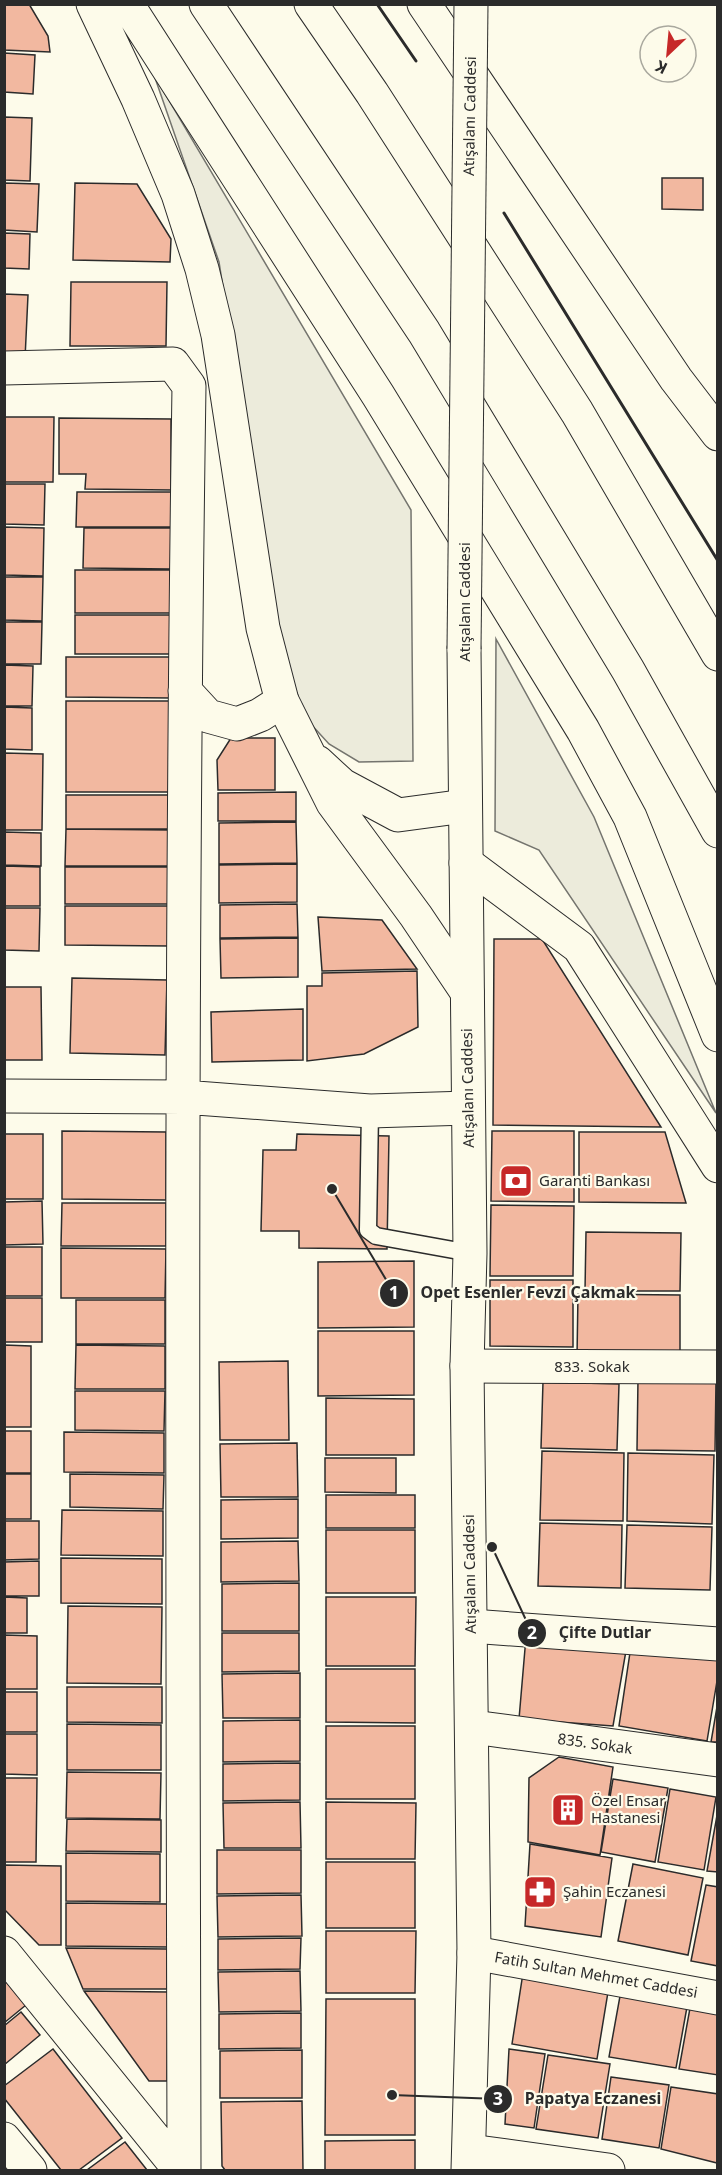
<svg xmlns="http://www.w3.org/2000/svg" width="722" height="2175" font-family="'Noto Sans',sans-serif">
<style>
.green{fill:#ecebdb;stroke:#74746e;stroke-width:1.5}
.building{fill:#f2b8a0;stroke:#2b2b2b;stroke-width:1.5}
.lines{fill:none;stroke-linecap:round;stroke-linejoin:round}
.lane-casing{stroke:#2b2b2b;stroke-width:19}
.street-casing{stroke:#2b2b2b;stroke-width:35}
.secondary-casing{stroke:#2b2b2b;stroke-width:35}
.highway-casing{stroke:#2b2b2b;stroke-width:35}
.lane{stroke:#fdfbea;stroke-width:16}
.street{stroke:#fdfbea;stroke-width:33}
.secondary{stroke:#fdfbea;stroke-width:33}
.highway{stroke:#fdfbea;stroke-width:33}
.secondary-bridge-casing{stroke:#2b2b2b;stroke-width:35;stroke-linecap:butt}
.secondary-bridge{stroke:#fdfbea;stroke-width:33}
.wall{stroke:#2b2b2b;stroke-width:3}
.labels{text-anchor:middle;stroke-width:4.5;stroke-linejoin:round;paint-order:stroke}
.street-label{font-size:15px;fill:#2b2b2b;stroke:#fdfbea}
.poi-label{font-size:15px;fill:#2b2b2b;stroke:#fdfbea;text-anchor:start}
.leader{fill:none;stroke:#2b2b2b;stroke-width:2}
.callout-dot{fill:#2b2b2b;stroke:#fdfbea;stroke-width:2}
.mark-label{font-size:18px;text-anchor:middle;font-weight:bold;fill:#fff}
.callout-label{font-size:16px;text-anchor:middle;font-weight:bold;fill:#2b2b2b;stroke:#fdfbea;stroke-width:4.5;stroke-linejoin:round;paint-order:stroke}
</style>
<rect width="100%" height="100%" fill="#fdfbea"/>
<!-- green -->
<path class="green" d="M154,75L411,510L413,761L359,762L329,744L299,711L280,647L219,262Z
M496,639L594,817L716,1113L539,850L495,831Z"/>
<!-- building -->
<path class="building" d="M4,4H29L48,36L50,52L4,50Z
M4,53L35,55L33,94L4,92Z
M4,117L32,118L30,181L4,180Z
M662,178H703V210L662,209Z
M4,183L39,184L37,232L4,230Z
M75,183L137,184L171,239L170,262L73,260Z
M4,233L30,234L29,269L4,268Z
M71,282H167L166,346H70Z
M4,294L28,295L25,359L4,358Z
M4,417H54L53,482H4Z
M59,418L171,419V490L85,489L86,474H59Z
M4,484H45L44,525L4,524Z
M77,492H171V527H76Z
M4,527L44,528L43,576L4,575Z
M84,528H171V569L83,568Z
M75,570H170V613H75Z
M4,577H43L42,621L4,620Z
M75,615H170V654H75Z
M4,622H42L41,664H4Z
M66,657H170V698L66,697Z
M4,665L33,666L32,706H4Z
M66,701H170V792H66Z
M4,707L32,708V750L4,749Z
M231,738H275V790H218L217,760Z
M4,753L43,754L42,830H4Z
M296,792V821H218V793Z
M66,795H169V829H66Z
M296,822L297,863L219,864V823Z
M66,829L169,830V866H65Z
M4,832L41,833V866L4,865Z
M297,864V902L219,903V865Z
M4,866L40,867V906H4Z
M65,867H169V904H65Z
M297,904L298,937L220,938V905Z
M65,906H169V946L65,945Z
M4,908H40L39,951L4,950Z
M318,917L382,920L417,969L322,971Z
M298,938V977L221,978L220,939Z
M494,939H542L661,1127L493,1125Z
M417,971L418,1027L364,1054L307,1061V986H322V973Z
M72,978L167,980L165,1055L70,1053Z
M4,987H41L42,1060H4Z
M303,1009V1060L212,1062L211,1012Z
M62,1131L166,1132V1200L62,1199Z
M492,1131H574V1202L491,1201Z
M579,1132H665L686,1203L579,1202Z
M4,1134H43V1199H4Z
M297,1134L389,1136L387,1249L299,1248V1231H261L263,1150H296Z
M42,1201L43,1244L4,1245V1202Z
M62,1203H166V1246H61Z
M491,1205L574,1206L573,1276H490Z
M586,1232L681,1233L680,1291H585Z
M4,1247H42V1296H4Z
M61,1248L166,1249L165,1298H61Z
M414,1261V1327L318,1328V1262Z
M490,1280H573V1347L490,1346Z
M578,1294L680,1295V1358L577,1357Z
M4,1298H42V1342H4Z
M76,1300H165V1344H76Z
M318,1331H414V1395L318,1396Z
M4,1345L31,1346V1427H4Z
M76,1345L165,1346V1389H75Z
M288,1361L289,1440H220L219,1362Z
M638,1379L716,1380L715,1451L637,1450Z
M543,1382L619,1384L617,1450L541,1448Z
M75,1391H165L164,1431L75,1430Z
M326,1398L414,1399V1455H326Z
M4,1431H31V1473H4Z
M64,1432L164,1433V1473L64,1472Z
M297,1443L298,1497H221L220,1444Z
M542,1451L624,1453L623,1521L540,1520Z
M628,1453L714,1455L712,1524L627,1521Z
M325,1458H396V1493L325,1492Z
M4,1474H31V1519H4Z
M70,1474L164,1475L163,1509L70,1507Z
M326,1495H415V1528H326Z
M298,1499V1538L221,1539V1500Z
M62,1510L163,1511V1556L61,1555Z
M4,1521H39V1559L4,1560Z
M540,1523L622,1525L621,1588L538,1586Z
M627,1525L712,1527L710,1590L625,1588Z
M326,1530H415V1593H326Z
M298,1541L299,1581L221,1582V1542Z
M61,1558L162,1559V1604L61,1603Z
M39,1561V1596H4V1562Z
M299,1583V1631H222V1584Z
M4,1597L27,1598V1633H4Z
M326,1597H416L415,1666H326Z
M68,1606L162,1607L161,1684L67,1683Z
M222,1633H299V1671L222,1672Z
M4,1635L37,1636V1689H4Z
M526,1637L627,1645L613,1726L519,1719Z
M631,1646L718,1654V1675L707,1741L619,1726Z
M326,1669H415V1723L326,1722Z
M300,1673V1718H223L222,1674Z
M67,1687H162V1723L67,1722Z
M4,1692H37V1732H4Z
M718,1701V1742H711Z
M300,1720V1761L223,1762V1721Z
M67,1724L161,1725V1770H67Z
M326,1726H415V1799H326Z
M4,1734H37V1775L4,1774Z
M559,1757L613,1767L600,1855L528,1842L529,1778Z
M300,1763V1800L223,1801V1764Z
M67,1772L161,1773L160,1819L66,1818Z
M4,1778H37L36,1862H4Z
M613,1779L668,1788L655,1862L601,1852Z
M670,1789L716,1797L704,1870L658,1862Z
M300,1802L301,1848H224L223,1803Z
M326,1802L416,1803L415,1859H326Z
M718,1810V1872L707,1871Z
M67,1819L161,1820V1852L66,1851Z
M530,1844L612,1858L601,1937L525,1926Z
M217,1850H301V1893L217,1894Z
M66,1853L160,1854V1902L66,1901Z
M326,1862H415V1928H326Z
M633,1864L703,1878L688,1955L618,1941Z
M4,1865L61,1866V1945H39L4,1909Z
M706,1885L718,1887V1966L691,1961Z
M301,1895L302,1936L218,1937L217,1896Z
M66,1903L167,1904V1947L66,1946Z
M326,1931H416L415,1993H326Z
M301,1938L300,1969L218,1970V1939Z
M66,1948L167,1949V1989H83Z
M300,1971L301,2011L219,2012L218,1972Z
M523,1973L609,1986L597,2059L512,2044Z
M4,1979L26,2005L4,2023Z
M84,1991L168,1992L167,2081H149Z
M620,1996L687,2007L676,2068L609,2057Z
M326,1999H415V2135H325Z
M690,2008L718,2013V2075L679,2069Z
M21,2012L40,2035L4,2065V2026Z
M301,2013V2048L219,2049V2014Z
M53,2049L122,2138L79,2170H61L4,2098V2086Z
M509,2049L545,2054L534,2128L505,2124Z
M302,2050V2098H220V2051Z
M548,2055L610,2064L598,2138L536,2129Z
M611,2077L669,2085L659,2148L602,2139Z
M671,2087L718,2094L717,2163L661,2149Z
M302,2101L303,2170H225L222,2166L221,2102Z
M415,2140V2170H325V2141Z
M125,2142L147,2170H87Z"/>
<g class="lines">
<defs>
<path id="lane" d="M370,1111L368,1230L376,1236L470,1253"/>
<path id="street" d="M424,4L676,379L718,434
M4,368L173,364L189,386C180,981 183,1576 184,2170
M185,691L208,716L237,724L260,715L282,701
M466,863L579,947L718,1166
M4,1096L183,1097L370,1111L468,1108
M467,1366L718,1367
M471,1626L718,1644
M473,1727L718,1760
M4,1953L180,2170
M474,1953L718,1998
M4,2139L30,2170
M470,2151L608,2170"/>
<path id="secondary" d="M464,649L470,1253L467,1366L474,1953L468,2170"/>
<path id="highway" d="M93,4L138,99L178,194L202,269L218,335L263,628L282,701L333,803L416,916L467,992
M127,4L378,395L583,730L630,817L718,1035
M206,4L424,332L628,670L718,831
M311,4L372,93L577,412L718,654
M317,762L342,785L398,815L465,806"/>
</defs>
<!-- lane casing -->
<use href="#lane" class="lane-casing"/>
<!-- street casing -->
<use href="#street" class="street-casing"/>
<!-- secondary casing -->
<use href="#secondary" class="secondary-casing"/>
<!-- highway casing -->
<use href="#highway" class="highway-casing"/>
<!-- lane -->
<use href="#lane" class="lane"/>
<!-- street -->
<use href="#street" class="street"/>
<!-- secondary -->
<use href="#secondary" class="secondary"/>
<!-- highway -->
<use href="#highway" class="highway"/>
<defs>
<path id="secondary-bridge" d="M464,649L471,4"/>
</defs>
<!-- secondary-bridge casing -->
<use href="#secondary-bridge" class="secondary-bridge-casing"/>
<!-- secondary-bridge -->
<use href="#secondary-bridge" class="secondary-bridge"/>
<!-- wall -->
<path class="wall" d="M377,4L416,61
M504,213L718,561"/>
</g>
<!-- icons -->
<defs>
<symbol id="bank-square" viewBox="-11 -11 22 22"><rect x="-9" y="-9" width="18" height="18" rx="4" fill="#c62828" stroke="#fdfbea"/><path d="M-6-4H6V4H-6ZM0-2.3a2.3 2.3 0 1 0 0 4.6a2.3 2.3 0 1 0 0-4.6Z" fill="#fff"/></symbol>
<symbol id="building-square" viewBox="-11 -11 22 22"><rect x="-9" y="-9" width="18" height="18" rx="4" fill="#c62828" stroke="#fdfbea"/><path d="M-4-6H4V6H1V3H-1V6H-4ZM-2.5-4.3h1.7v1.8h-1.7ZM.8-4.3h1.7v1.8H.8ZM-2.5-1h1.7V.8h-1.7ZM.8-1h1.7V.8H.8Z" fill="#fff"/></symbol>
<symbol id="pharmacy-square" viewBox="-11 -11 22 22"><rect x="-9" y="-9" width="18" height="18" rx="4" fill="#c62828" stroke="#fdfbea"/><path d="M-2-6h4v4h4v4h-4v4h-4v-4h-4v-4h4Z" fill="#fff"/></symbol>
</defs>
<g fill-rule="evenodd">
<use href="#bank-square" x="497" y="1162" width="38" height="38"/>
<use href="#building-square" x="549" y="1791" width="38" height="38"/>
<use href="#pharmacy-square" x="521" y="1873" width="38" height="38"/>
</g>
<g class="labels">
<!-- street labels -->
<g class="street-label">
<text transform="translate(470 116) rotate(-89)" y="5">Atışalanı Caddesi</text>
<text transform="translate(465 602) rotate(-90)" y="5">Atışalanı Caddesi</text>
<text transform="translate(468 1088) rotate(-91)" y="5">Atışalanı Caddesi</text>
<text x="592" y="1372">833. Sokak</text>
<text transform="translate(470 1574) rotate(-91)" y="5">Atışalanı Caddesi</text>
<text transform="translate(595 1744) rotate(8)" y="5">835. Sokak</text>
<text transform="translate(596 1975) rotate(10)" y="5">Fatih Sultan Mehmet Caddesi</text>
</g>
<!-- poi labels -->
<g class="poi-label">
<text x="539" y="1186">Garanti Bankası</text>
<text x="591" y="1806">Özel Ensar<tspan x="591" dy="17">Hastanesi</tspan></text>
<text x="563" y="1897">Şahin Eczanesi</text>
</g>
</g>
<!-- callouts -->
<path class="leader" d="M332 1189L394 1293M492 1547L532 1633M392 2095L498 2099"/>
<g class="callout-dot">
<circle cx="332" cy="1189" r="6"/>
<circle cx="492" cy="1547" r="6"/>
<circle cx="392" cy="2095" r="6"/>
<circle cx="394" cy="1293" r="15"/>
<circle cx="532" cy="1633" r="15"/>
<circle cx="498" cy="2099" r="15"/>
</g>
<g class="mark-label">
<text x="394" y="1299">1</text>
<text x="532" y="1639">2</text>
<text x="498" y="2105">3</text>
</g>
<g class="callout-label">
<text x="528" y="1298">Opet Esenler Fevzi Çakmak</text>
<text x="605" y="1638">Çifte Dutlar</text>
<text x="593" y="2104">Papatya Eczanesi</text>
</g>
<!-- border -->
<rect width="722" height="2175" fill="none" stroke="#2b2b2b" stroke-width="12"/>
<!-- north arrow -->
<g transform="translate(668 54) rotate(206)"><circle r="28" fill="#fdfbea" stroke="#a9a89e" stroke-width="1.5"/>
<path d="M0-4.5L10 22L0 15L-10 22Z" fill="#c62828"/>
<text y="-9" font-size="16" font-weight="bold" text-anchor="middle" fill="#2b2b2b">K</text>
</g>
</svg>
